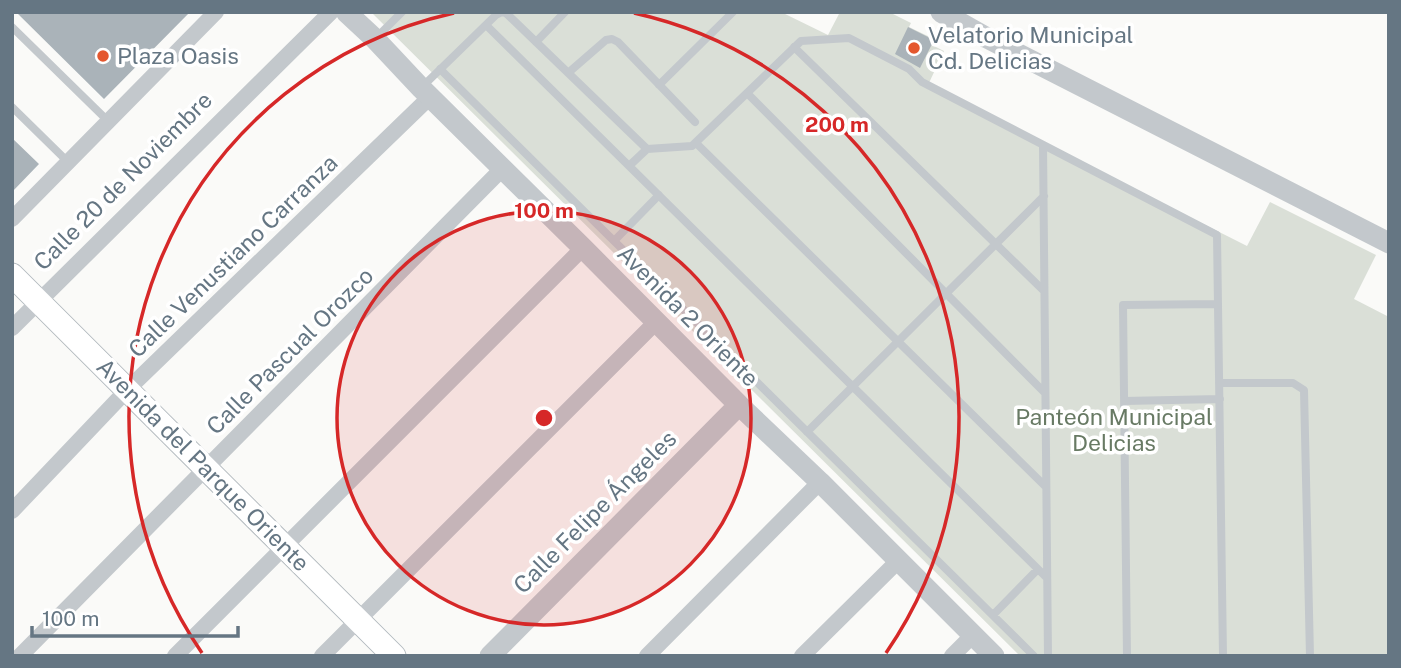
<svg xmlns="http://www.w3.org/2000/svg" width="1401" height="668" font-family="'Public Sans',sans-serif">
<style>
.green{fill:#dadfd7}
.building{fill:#aab3b9}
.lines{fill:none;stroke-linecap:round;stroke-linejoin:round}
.secondary-casing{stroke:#b3babf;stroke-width:25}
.service{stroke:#c3c8cc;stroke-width:8}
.minor{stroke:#c3c8cc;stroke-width:16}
.tertiary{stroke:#c3c8cc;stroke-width:21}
.secondary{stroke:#fff;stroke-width:23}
.ring{fill:none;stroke:#d62828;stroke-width:3.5}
.poi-dot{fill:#e4572e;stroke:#fff;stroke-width:2.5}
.labels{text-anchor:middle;stroke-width:7;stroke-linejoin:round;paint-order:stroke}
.poi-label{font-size:23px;fill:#657683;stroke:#fff;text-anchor:start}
.street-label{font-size:23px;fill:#657683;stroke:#fff}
.park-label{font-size:23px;fill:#687a64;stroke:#fff}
.centre{fill:#d62828;stroke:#fff;stroke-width:3.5}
.ring-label{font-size:21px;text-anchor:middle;font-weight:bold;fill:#d62828;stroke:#fff;stroke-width:7;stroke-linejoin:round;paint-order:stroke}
</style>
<rect width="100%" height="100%" fill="#fafaf8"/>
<!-- green -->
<path class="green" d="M371,12H781L828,35L840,12H889L911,23L909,27L936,40L934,46L944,51L928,85L1247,246L1270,202L1376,255L1354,299L1389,317V656H1020Z"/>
<!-- building -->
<path class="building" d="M16,12H190L104,99Z
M908,27L934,40L920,68L895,54Z
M12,138L39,164L12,192Z"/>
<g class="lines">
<defs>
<path id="secondary" d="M12,275L394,656"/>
</defs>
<!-- secondary casing -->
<use href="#secondary" class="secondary-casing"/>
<!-- service -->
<path class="service" d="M502,12L506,13L647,149
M486,25L1047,578
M12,27L108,121
M375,39L402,12
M536,42L565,12
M794,47L1044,291
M440,69L1034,656
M568,73L606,40L612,39L618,42L695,122
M659,85L733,12
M423,86L496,15L502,12
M747,93L1045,393
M12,107L68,162
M696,143L1046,487
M1043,145L1048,656
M629,166L647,149L692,146L801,41L849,38L909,69L922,82L1217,235L1223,656
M614,241L659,195
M1219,383H1293L1304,390L1310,656
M1124,401L1220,399
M807,432L1044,196
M993,615L1038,569
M1127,656L1123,305L1218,304"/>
<!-- minor -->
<path class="minor" d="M12,219L216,12
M12,328L331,12
M12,511L127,390L431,96
M20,656L503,168
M175,656L583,248
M322,656L656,322
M647,656L820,482
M802,656L898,561
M952,656L973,635"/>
<!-- tertiary -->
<path class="tertiary" d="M346,12L375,39L421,88L583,248L739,405L820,482L994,656
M941,12L987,38L1389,243
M490,656L739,405"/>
<!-- secondary -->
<use href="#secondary" class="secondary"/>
</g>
<!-- distance rings -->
<circle cx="544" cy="418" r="207" fill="#d62828" fill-opacity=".12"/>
<g class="ring">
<circle cx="544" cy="418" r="207"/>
<path d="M202 653A415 415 0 0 1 454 13M634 13A415 415 0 0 1 886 653"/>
</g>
<!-- markers -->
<g class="poi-dot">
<circle cx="914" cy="48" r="7"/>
<circle cx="103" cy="56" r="7"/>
</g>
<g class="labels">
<!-- poi labels -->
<g class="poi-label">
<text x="928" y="43">Velatorio Municipal<tspan x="928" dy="26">Cd. Delicias</tspan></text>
<text x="117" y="64">Plaza Oasis</text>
</g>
<!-- street labels -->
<g class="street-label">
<text transform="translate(123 181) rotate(-45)" y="8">Calle 20 de Noviembre</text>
<text transform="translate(233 256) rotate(-44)" y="8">Calle Venustiano Carranza</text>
<text transform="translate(688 316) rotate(45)" y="8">Avenida 2 Oriente</text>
<text transform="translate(290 351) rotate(-45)" y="8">Calle Pascual Orozco</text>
<text transform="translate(203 465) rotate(45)" y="8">Avenida del Parque Oriente</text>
<text transform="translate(595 512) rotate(-45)" y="8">Calle Felipe Ángeles</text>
</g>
<!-- park labels -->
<g class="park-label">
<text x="1114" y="425">Panteón Municipal<tspan x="1114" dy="26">Delicias</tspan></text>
</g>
</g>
<circle cx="544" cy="418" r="10" class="centre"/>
<g class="ring-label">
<text x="837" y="132">200 m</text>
<text x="544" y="218">100 m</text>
</g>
<!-- border -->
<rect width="1401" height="668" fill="none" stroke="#657683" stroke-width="28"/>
<!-- scale -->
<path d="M32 626v10h206v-10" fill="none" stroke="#657683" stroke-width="3.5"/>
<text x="42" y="626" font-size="21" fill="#657683" stroke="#ffffff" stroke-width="5" paint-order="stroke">100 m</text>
</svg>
